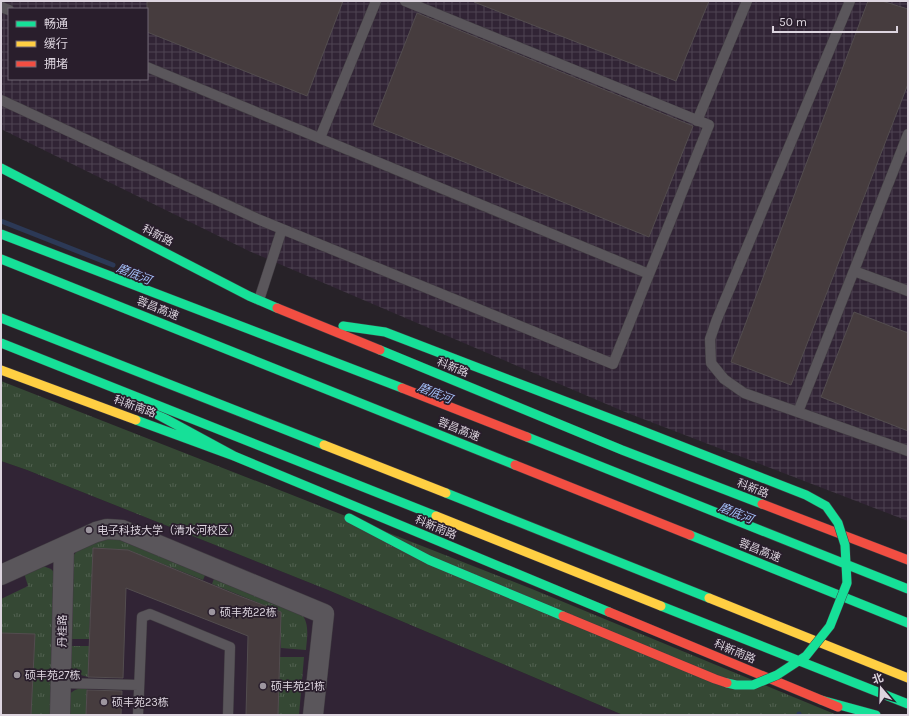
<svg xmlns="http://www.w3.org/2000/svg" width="909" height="716" font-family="Karla,'Noto Sans SC',sans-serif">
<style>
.built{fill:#312435}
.industrial{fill:url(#industrial-grid);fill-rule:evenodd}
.grass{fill:url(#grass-tufts)}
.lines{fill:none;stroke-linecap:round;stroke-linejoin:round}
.stream{stroke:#2c3956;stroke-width:5}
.building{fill:#463c3e;stroke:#534d4f}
.lane-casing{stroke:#413c42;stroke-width:11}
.street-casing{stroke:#413c42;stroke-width:21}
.fast-casing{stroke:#413c42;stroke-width:10}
.slow-casing{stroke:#413c42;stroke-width:10}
.jam-casing{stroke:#413c42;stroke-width:10}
.lane{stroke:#5a565b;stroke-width:10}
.street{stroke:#5a565b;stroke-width:20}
.fast{stroke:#16e098;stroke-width:9}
.slow{stroke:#ffcf43;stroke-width:9}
.jam{stroke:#f24e42;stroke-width:9}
.fast-bridge-casing{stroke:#413c42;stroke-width:10;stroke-linecap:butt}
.slow-bridge-casing{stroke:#413c42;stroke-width:10;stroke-linecap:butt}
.jam-bridge-casing{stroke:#413c42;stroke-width:10;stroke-linecap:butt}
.fast-bridge{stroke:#16e098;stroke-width:9}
.slow-bridge{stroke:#ffcf43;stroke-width:9}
.jam-bridge{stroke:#f24e42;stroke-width:9}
.poi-dot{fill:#9d969f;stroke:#291e2c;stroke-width:1.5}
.labels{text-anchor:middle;stroke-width:3.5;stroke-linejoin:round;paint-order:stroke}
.street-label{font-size:11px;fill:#ddd5df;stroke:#291e2c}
.poi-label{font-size:11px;fill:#ddd5df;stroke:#291e2c;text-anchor:start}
.water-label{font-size:12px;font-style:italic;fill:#a3bff8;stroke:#291e2c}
</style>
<defs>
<pattern id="industrial-grid" width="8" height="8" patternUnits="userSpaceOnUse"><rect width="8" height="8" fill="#312435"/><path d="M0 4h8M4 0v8" fill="none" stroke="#4e4352"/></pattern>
<pattern id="grass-tufts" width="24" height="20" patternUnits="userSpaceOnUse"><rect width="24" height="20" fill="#354834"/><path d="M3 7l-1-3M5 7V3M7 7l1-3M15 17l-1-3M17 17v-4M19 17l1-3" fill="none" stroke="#526251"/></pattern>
</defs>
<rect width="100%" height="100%" fill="#272228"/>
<!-- built -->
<path class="built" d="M1,461L27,470L328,590L623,715H1Z"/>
<!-- industrial -->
<path class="industrial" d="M1,1H908V521L625,412L249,251L1,129ZM9,9H147V79H9Z"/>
<!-- grass -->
<path class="grass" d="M1,381L532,589L837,715H623L328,590L27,470L1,461Z
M117,538L206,573L203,580L128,550L93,548L89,639H69L72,558C76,550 87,543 95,540C101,538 110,539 117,538Z
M43,566L51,569L56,574L51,715H31L35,634H1V599L28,586L24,573Z
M215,576L301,613C310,624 307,637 306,650L281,648V612L212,584Z
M68,646H89L88,677C66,672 70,665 68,646Z
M280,657H304L299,715H278Z
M81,688H87L86,715H66L69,694L75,690Z"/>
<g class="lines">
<!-- stream -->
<path class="stream" d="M1,221L113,265
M799,714V715"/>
</g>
<!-- building -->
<path class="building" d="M147,1H343L307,96L147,32Z
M474,1H709L676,81L474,2Z
M868,1H882L908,9V84L791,385L731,362Z
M417,13L693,126L649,237L373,125Z
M854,312L908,333V431L821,397Z
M93,548L128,550L237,595L281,612L278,715H246L248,636L126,588L123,678L88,677Z
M1,633L35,634L31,715H1Z
M87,690L122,691L121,715H86Z"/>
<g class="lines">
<defs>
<path id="lane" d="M850,1L717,319L710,339L711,363L724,379L744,393L908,451
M1,7L9,10
M147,67L649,274
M1,100L260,220L613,364L709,125L405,1
M697,121L747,1
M320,138L376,1
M854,271L908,291
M259,300L282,229
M798,412L908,134
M61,683L139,685
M138,715L142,617L150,614L230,647L228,715"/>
<path id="street" d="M1,575L96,532L107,529L122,530L324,614L313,715
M60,715L64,547"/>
<path id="fast" d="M1,168L249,296L277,308
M1,259L515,465
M1,318L324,445
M343,326L385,332L635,428
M380,350L622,450L762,504
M151,411L234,456
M136,420L234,456L609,612
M446,493L709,598
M349,518L429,560L563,616
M690,535L908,623
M821,700L876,715"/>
<path id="slow" d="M1,370L136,420
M324,445L446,493
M709,598L908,678"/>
<path id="jam" d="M277,308L380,350
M515,465L690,535
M762,504L908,560
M609,612L838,707"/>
</defs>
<!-- lane casing -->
<use href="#lane" class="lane-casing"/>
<!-- street casing -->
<use href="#street" class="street-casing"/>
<!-- fast casing -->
<use href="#fast" class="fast-casing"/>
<!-- slow casing -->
<use href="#slow" class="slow-casing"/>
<!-- jam casing -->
<use href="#jam" class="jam-casing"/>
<!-- lane -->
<use href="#lane" class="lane"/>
<!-- street -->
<use href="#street" class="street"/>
<!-- fast -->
<use href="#fast" class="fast"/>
<!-- slow -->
<use href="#slow" class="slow"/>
<!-- jam -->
<use href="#jam" class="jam"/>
<defs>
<path id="fast-bridge" d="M1,234L402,388
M1,343L436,516
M635,428L806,495L826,506L838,523L845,545L847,583L830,626L806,656L777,675L753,685H736L727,683
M527,437L908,589
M661,606L908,704"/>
<path id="slow-bridge" d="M436,516L661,606"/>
<path id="jam-bridge" d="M402,388L527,437
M563,616L715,679L727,683"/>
</defs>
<!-- fast-bridge casing -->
<use href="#fast-bridge" class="fast-bridge-casing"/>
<!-- slow-bridge casing -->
<use href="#slow-bridge" class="slow-bridge-casing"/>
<!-- jam-bridge casing -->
<use href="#jam-bridge" class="jam-bridge-casing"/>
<!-- fast-bridge -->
<use href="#fast-bridge" class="fast-bridge"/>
<!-- slow-bridge -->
<use href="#slow-bridge" class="slow-bridge"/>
<!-- jam-bridge -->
<use href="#jam-bridge" class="jam-bridge"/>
</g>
<!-- markers -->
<g class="poi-dot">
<circle cx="89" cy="530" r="4"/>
<circle cx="212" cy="612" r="4"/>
<circle cx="17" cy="675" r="4"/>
<circle cx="263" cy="686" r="4"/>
<circle cx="104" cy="702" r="4"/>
</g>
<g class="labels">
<!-- street labels -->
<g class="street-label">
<text transform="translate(158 235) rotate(27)" y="4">科新路</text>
<text transform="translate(158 308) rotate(22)" y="4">蓉昌高速</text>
<text transform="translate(453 367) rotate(22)" y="4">科新路</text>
<text transform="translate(135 406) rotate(20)" y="4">科新南路</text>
<text transform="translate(459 429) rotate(22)" y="4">蓉昌高速</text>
<text transform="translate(753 488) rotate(21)" y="4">科新路</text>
<text transform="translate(436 527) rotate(23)" y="4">科新南路</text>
<text transform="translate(760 550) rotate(22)" y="4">蓉昌高速</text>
<text transform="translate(62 631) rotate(-89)" y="4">丹桂路</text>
<text transform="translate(735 651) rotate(23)" y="4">科新南路</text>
</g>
<!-- poi labels -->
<g class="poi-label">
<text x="97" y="534">电子科技大学（清水河校区）</text>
<text x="220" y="616">硕丰苑22栋</text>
<text x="25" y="679">硕丰苑27栋</text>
<text x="271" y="690">硕丰苑21栋</text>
<text x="112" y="706">硕丰苑23栋</text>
</g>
<!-- water labels -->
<g class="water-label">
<text transform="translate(134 274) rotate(22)" y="4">磨底河</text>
<text transform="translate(435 393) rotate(22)" y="4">磨底河</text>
<text transform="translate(736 513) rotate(22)" y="4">磨底河</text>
</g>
</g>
<!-- border -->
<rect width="909" height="716" fill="none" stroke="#ddd5df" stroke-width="4"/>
<!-- legend -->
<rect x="8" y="8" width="140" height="72" fill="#291e2c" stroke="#716774"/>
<rect x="16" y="21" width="20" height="6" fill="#16e098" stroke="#716774"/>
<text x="44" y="28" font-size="12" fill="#ddd5df">畅通</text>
<rect x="16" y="41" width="20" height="6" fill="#ffcf43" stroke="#716774"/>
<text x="44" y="48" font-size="12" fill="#ddd5df">缓行</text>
<rect x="16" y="61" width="20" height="6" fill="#f24e42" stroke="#716774"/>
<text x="44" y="68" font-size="12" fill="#ddd5df">拥堵</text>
<!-- north arrow -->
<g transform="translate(881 688) rotate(341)" stroke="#291e2c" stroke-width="3" paint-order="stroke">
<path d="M0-3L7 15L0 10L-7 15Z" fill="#ddd5df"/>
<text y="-6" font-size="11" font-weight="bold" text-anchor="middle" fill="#ddd5df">北</text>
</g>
<!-- scale -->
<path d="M773 26v6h124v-6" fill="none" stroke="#ddd5df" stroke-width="2"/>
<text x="779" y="26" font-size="12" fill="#ddd5df" stroke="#291e2c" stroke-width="3" paint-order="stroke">50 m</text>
</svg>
